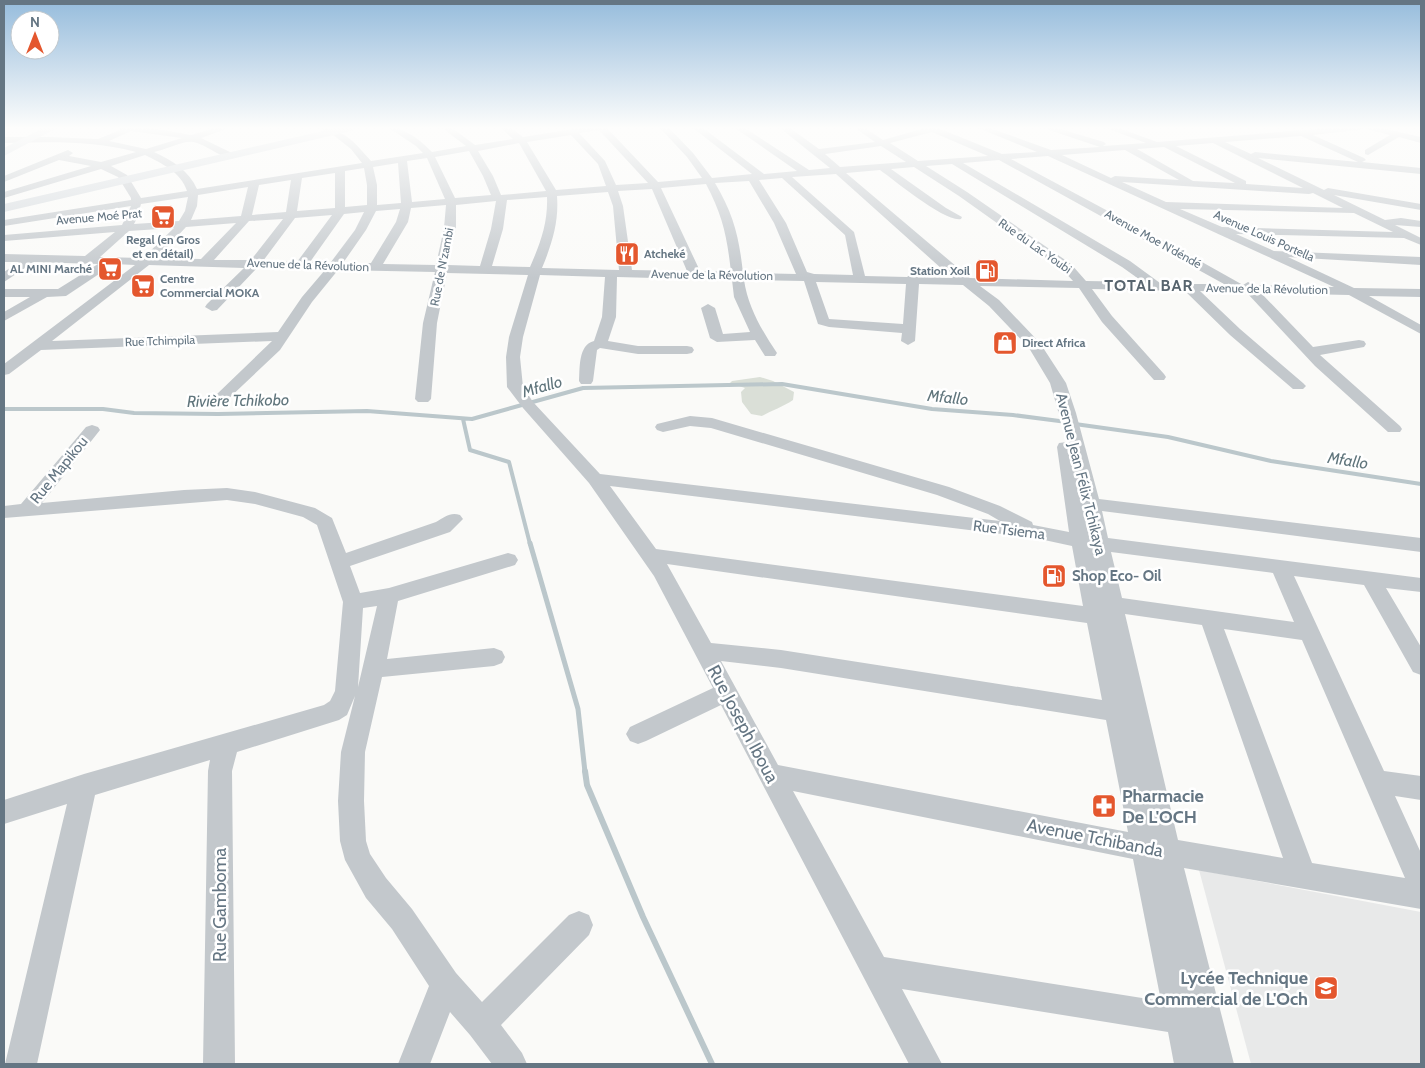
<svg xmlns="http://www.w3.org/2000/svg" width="1425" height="1068" font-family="Cabin,sans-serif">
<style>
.built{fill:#e8e9e9}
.green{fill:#dadfd7}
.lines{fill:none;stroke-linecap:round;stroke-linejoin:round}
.stream-far2{stroke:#bbc7cb;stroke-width:4}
.stream-far1{stroke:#bbc7cb;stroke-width:5}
.stream{stroke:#bbc7cb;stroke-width:6}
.minor{fill:#c3c8cc;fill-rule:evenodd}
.major{fill:#d6dbdf;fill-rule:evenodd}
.labels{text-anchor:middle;stroke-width:5;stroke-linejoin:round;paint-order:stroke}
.far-street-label{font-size:12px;fill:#657683;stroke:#fff}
.far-poi-label{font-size:12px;font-weight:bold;fill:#657683;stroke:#fff;text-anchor:start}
.street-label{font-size:15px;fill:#657683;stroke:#fff}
.poi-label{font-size:15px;font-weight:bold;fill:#657683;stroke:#fff;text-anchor:start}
.far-district-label{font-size:16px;font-weight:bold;letter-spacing:1px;fill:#57646e;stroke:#fff}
.water-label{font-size:16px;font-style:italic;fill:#60757c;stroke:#fff}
.near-street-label{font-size:18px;fill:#657683;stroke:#fff}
.near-poi-label{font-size:18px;font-weight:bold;fill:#657683;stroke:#fff;text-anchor:start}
</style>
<rect width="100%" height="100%" fill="#fafaf8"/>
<!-- built -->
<path class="built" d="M1199,870L1421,912V1064H1251Z"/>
<!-- green -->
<path class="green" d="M760,377L773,381L794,392L793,400C783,407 772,410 762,416L751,414L742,402L741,392L745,388L730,383L732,381Z"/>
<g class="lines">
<!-- stream-far2 -->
<path class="stream-far2" d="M4,409H103L134,413L218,414L367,411L472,419L583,388L782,384L932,409L1013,415L1067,422
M463,419L470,450L509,462L530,544
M1075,424L1168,437L1271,461L1421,484"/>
<!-- stream-far1 -->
<path class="stream-far1" d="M530,543L578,709L585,772"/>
<!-- stream -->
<path class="stream" d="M585,771L587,785L643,917L712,1064"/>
<!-- minor -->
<path class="minor" d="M118,128H152L191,135L215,128H229L201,138L234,154V158C223,160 206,144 193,142C185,140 164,150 154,152C172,160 189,171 197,189L362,163L351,149L332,134L320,128C344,128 356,144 371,161L423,153L416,146L389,128C406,128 420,140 432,152L466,146L442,128H452L475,145L513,139L501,128H511L523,137L579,128H607L658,182L702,178L687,157L660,128H669L693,153L712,178L752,174L693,128H703L764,174L797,171L735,128H745L809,170L830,168L780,128H790L819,149L875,142L855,128H865L883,140L925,128H938L1002,154L1037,152L978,128H990L1051,150L1100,147L1043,128H1057L1104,142L1106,144L1103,146L1146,143L1106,128H1119L1157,142L1329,128H1382L1421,137V143L1399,137L1368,155L1365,154V150L1390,135L1366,129L1313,135L1364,158L1366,160L1362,162L1421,168V174L1258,158L1324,190L1328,188L1421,204V210L1334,195L1385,220L1401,218L1421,221V227L1395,225L1421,238V245L1404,238L1236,234L1274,251L1421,257V265L1288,257L1354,288L1421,289V297L1369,296L1421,325V334L1349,295L1261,293L1313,347L1359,340L1364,341L1366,344L1364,347L1320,355L1400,426L1402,429L1400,432H1388L1315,366L1247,293L1200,291L1240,329L1303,383L1306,386L1303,389H1293L1230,335L1185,291L1092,289L1112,316L1164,374L1166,377L1164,380H1154L1102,322L1079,288L980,286L999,300L1040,343L1066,383L1076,413L1099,499L1421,538V552L1102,511L1108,538L1421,578V592L1386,588L1421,647V675L1413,672L1364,585L1294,576L1384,771L1421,776V800L1395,796L1421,853V909L1184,868L1234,1064H1174L1168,1032L902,989L942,1064H909L721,705L646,741L638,744L630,741L626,734L630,727L713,688L654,576L589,483L523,408L507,387L506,357L509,337L528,275L447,273L437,323L431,399L428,402H418L415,399L423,323L435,272L338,270L312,302L280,350L226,401H216L213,398L216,395L272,341L41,350L9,374L4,375V364L135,265L114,264L66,296L47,297L4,321V312L30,297H4V289H58L98,264L34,262L4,282V272L19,262H4V254L85,256L115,232L4,241V235L122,225L131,206L4,226V220L131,200V198L118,177L101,169L4,198V192L91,166L59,160L4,182V176L68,150L73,153L69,156L101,162L136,152C93,140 48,142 4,143V137H48L98,139L120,130ZM599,130L648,183L616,185L605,161L579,133ZM131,131L182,138L146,149L109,141ZM932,132L988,156L918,161L890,143ZM571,135L598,164L606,186L556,190L527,142ZM1301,136L1358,162L1255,152L1251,154L1225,142ZM519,143L546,191L501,195L493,176L478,151ZM1213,143L1303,188L1246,184V181L1176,146ZM881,146L906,162L840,167L825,154ZM1164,147L1235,183L1193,181L1137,149ZM1125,150L1179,180L1115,176L1111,178L1062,155ZM469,151L483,176L491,195L455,198L435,157ZM145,155C161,163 181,172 187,191L141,198L127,175L111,166ZM1048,156L1334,287L1254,285L1248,282L1243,285L1177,248L1011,159ZM427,158L445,199L412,202L407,161ZM999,160L1224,284H1192L1185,280L1179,283H1160L1130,261L963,163ZM398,163L401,203L377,205V185L373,167ZM952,164L1122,267L1143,282L1086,281L1071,264L967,192L926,166ZM914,167L959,196L1063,270L1073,281L970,278L846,173L880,170C894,180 946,223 961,219L962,217L946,208L891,169ZM364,168L367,185V205L345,207V171ZM335,173V208L297,211L302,178ZM836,174L942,269L953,278L919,277L913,273L907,277L865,276L854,232L792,177ZM782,178L845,235L853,275L814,274L807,272L786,223L759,180ZM291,180L286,212L252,215L259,185ZM749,181L774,223L796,274L743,273C739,237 734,215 715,183ZM1122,182L1309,194L1313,193L1343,208L1166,202ZM706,184C723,216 727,237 731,272L700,271L661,188ZM248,187L241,216L191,220L197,206L198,195ZM652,189L687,271L632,270L623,206L618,191ZM608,192L613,206L619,270L542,268C552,244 559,222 557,196ZM188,197L185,211L179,221L134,224L137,218L141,204ZM547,197C548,223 540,244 530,267L492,266L503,229L507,200ZM496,201L491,229L480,266L448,265L456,228V205ZM446,205L444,228L436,265L383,264L408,222L411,208ZM400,209L396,222L371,263H343L366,230L376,211ZM1180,209L1354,213L1393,232L1222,227ZM364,212L355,230L331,262H310L344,214ZM332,215L297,262L263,261L295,218ZM283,219L251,260H214L249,221ZM236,223L201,259L157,258L186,227ZM174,228L143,258L100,257L129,231ZM149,265L244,268L207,304L205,307L212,311L217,310L257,268L325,270L302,297L278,332L52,341ZM540,275L605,277L602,317L594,341C578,345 580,368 579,381L581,384H591L593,381L597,350L600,348L638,354H687L692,353L694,350L692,347L687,346H638L608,341L616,317L617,277L732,280L734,297L750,332L723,334L715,308L708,304L701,308L710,338L717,342L755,340L765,356H775L777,353C762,331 748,307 744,280L804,281L818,324L829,327L902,333L901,341L908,345L915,341L919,284L963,285L989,306L1029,348L1050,383L1067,442L1059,443L1057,447L1069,532L1033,525L1032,522L1000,506L949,487L712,418L690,416L657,424L655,427L657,430L663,432L690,426L711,428L937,495L988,514L1000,521L600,474L533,402L523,387L520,357L523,337ZM816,282L906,284L903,324L829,319ZM610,486L1035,538L1072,546L1083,606L656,549ZM1111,552L1273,573L1294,622L1122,598ZM667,564L1087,623L1102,700L781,650L711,643ZM1125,614L1202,625L1283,858L1178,840ZM1224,629L1302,640L1405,878L1312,863ZM721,661L781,668L1106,720L1128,832L778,765ZM793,791L1133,859L1161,1001L884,957Z
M92,425L98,427L100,430L42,503L184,490L227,488L255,492L315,508L332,518L346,553L436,522C445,517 450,512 460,515L463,519L450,532L350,566L360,593L389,588L508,553L515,555L518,560L515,565L398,601L387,659L494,648L502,651L505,657L502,663L494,666L382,677L365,752L364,801L366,841L370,854L386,878L412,909L456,973L482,1002L569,915L579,911L589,915L593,925L589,935L501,1025L522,1053L527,1064H492L470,1035L450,1012L430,1064H398L429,986L392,929L366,898L345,860L340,841L338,801L341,752L355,696L347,715L339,720L237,752L232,771L235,1064H203L208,771L210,760L95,795L37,1064H5L67,804L4,824V800L84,774L324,705L330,701L335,691L343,602L317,525L303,517L255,504L227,500L4,518V506L21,504L86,427ZM377,606L358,687L363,608Z"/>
<!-- major -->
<path class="major" d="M43,128H57L4,156V148Z
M336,128H356L351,131L4,212V204Z"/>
</g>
<!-- sky -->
<linearGradient id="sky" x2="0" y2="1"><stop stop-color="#96bcdc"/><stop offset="0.46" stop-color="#fdfdfc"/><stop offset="1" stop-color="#fdfdfc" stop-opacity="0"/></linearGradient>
<rect width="1425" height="278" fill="url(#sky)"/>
<!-- icons -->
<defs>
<symbol id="supermarket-square" viewBox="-11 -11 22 22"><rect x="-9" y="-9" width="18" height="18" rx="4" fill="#e4572e" stroke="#fff"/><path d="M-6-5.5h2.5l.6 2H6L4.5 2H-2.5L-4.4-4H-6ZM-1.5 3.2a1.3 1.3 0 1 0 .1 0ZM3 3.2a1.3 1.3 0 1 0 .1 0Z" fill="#fff"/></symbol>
<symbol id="restaurant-square" viewBox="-11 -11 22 22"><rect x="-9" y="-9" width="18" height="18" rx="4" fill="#e4572e" stroke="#fff"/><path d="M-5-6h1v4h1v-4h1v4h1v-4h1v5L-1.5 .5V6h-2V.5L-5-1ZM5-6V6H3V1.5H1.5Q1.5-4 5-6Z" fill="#fff"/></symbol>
<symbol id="fuel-square" viewBox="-11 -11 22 22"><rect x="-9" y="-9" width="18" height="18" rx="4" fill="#e4572e" stroke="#fff"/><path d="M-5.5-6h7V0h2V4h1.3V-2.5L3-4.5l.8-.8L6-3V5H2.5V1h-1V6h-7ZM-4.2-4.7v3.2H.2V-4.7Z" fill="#fff"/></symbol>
<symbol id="shop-square" viewBox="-11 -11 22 22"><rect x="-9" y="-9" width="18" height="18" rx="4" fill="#e4572e" stroke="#fff"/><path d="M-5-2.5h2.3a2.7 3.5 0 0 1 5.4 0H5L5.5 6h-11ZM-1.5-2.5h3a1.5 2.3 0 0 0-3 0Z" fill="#fff"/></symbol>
<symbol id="pharmacy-square" viewBox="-11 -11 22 22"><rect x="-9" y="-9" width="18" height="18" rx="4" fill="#e4572e" stroke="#fff"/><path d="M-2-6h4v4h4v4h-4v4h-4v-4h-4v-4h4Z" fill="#fff"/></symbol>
<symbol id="school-square" viewBox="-11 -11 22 22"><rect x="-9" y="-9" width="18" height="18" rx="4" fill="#e4572e" stroke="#fff"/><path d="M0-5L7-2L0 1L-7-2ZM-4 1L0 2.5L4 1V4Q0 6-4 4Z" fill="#fff"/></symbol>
</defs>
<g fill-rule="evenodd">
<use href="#supermarket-square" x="149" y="203" width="28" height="28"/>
<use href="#restaurant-square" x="613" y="240" width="28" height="28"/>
<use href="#supermarket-square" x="96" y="255" width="28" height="28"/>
<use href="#fuel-square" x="973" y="257" width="28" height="28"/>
<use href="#supermarket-square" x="129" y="272" width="28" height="28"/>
<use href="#shop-square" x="991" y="329" width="28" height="28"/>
<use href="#fuel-square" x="1040" y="562" width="28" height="28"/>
<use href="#pharmacy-square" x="1090" y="792" width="28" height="28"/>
<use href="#school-square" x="1312" y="974" width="28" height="28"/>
</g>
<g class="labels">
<!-- far-street labels -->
<g class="far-street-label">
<text transform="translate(99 217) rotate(-5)" y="4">Avenue Moé Prat</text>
<text transform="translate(1264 236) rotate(24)" y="4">Avenue Louis Portella</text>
<text transform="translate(1153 239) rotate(29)" y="4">Avenue Moe N'déndé</text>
<text transform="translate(1035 246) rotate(35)" y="4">Rue du Lac Youbi</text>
<text transform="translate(308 265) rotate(2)" y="4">Avenue de la Révolution</text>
<text transform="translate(442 267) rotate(-79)" y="4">Rue de N'zambi</text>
<text transform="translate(712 275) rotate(1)" y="4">Avenue de la Révolution</text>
<text transform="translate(1267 289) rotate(1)" y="4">Avenue de la Révolution</text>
<text transform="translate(160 341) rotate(-2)" y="4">Rue Tchimpila</text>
</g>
<!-- far-poi labels -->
<g class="far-poi-label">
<text x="163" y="244" text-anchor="middle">Regal (en Gros<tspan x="163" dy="14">et en détail)</tspan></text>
<text x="644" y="258">Atcheké</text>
<text x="92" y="273" text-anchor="end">AL MINI Marché</text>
<text x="970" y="275" text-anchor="end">Station Xoil</text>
<text x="160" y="283">Centre<tspan x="160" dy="14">Commercial MOKA</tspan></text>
<text x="1022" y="347">Direct Africa</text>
</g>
<!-- street labels -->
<g class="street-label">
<text transform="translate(59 470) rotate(-51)" y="5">Rue Mapikou</text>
<text transform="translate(1081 474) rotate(76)" y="5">Avenue Jean Félix Tchikaya</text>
<text transform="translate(1009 530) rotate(7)" y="5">Rue Tsiema</text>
</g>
<!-- poi labels -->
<g class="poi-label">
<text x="1072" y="581">Shop Eco- Oil</text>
</g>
<!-- far-district labels -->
<g class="far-district-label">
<text x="1149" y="291">TOTAL BAR</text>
</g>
<!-- water labels -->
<g class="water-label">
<text transform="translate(542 386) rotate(-16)" y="6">Mfallo</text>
<text transform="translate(948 397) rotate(6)" y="6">Mfallo</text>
<text transform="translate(238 400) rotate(-1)" y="6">Rivière Tchikobo</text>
<text transform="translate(1348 460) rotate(9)" y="6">Mfallo</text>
</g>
<!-- near-street labels -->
<g class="near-street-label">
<text transform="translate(743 724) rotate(62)" y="6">Rue Joseph Iboua</text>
<text transform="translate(1095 838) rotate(11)" y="6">Avenue Tchibanda</text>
<text transform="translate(220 905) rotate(-90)" y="6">Rue Gamboma</text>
</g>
<!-- near-poi labels -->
<g class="near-poi-label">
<text x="1122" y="802">Pharmacie<tspan x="1122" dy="21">De L'OCH</tspan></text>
<text x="1308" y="984" text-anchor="end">Lycée Technique<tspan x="1308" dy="21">Commercial de L'Och</tspan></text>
</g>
</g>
<!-- border -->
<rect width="1425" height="1068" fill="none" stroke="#657683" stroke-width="10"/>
<!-- north arrow -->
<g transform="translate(35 35)"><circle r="24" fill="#ffffff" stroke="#c1c8cd"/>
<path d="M0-4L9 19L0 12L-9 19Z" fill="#e4572e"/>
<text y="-8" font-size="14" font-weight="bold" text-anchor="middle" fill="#657683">N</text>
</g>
</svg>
